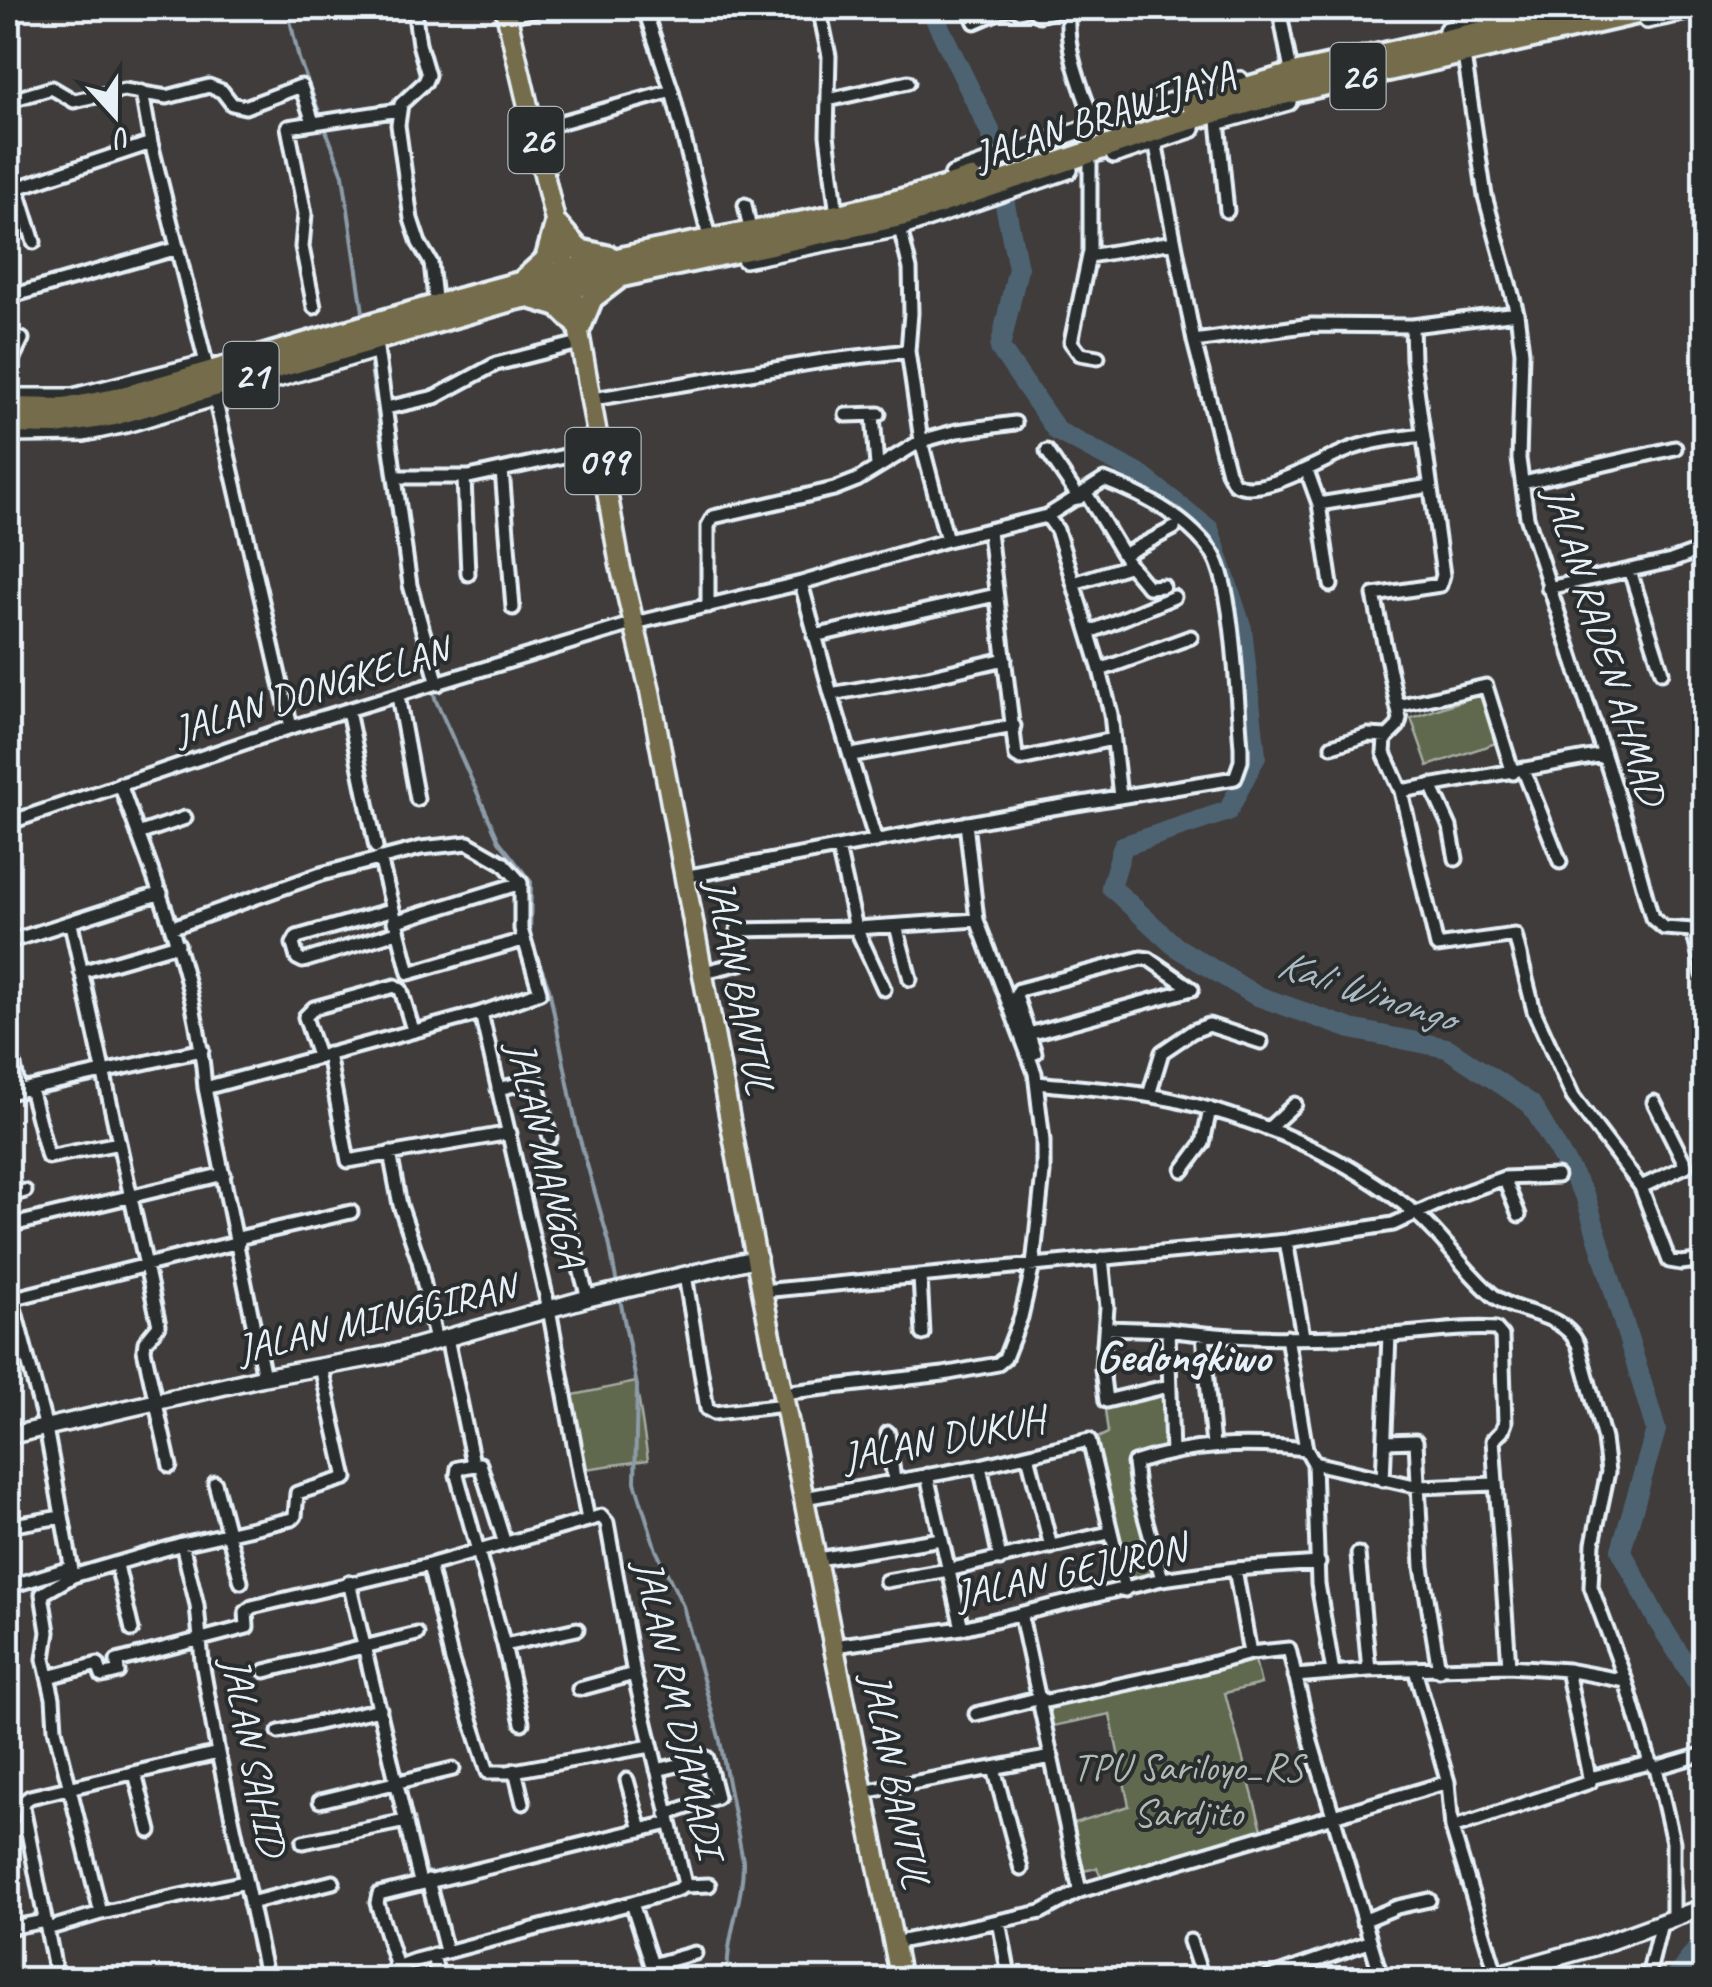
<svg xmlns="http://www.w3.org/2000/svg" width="1712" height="1987" font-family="Caveat,sans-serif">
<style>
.green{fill:#60674d;stroke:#a4aca2;stroke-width:2.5}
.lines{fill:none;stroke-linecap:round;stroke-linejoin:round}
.stream{stroke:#8c9ca8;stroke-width:4}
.river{stroke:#4e6472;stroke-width:20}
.minor-casing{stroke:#e8f1f8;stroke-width:19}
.tertiary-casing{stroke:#e8f1f8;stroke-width:22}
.primary-casing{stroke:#e8f1f8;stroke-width:25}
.trunk-casing{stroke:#e8f1f8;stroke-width:28}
.minor{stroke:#2a2d2e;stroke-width:11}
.tertiary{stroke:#2a2d2e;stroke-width:15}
.primary{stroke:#746c4b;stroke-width:18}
.trunk{stroke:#746c4b;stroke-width:20}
.labels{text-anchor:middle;stroke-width:8;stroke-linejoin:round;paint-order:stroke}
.shield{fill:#2a2d2e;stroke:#afb6bb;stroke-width:2.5}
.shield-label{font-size:38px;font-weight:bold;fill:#e8f1f8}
.street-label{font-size:40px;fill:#e8f1f8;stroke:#2a2d2e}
.park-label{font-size:40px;fill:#b2bab4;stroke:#2a2d2e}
.water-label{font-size:42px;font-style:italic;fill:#aab9c2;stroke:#2a2d2e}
.quarter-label{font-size:45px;font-weight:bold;fill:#e8f1f8;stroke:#2a2d2e}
</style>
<rect width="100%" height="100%" fill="#403c3c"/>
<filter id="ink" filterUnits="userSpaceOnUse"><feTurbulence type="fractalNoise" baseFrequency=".01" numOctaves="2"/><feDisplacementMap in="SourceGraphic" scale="20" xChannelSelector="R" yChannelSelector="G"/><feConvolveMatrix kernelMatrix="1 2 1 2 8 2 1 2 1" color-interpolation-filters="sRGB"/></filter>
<g filter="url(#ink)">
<!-- green -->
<path class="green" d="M1482,694L1499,742L1428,766L1411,718Z
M636,1382L648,1460L578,1470L564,1397Z
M1162,1390L1166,1455L1135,1462L1138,1500L1155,1575L1124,1584L1093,1440L1108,1433L1104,1402Z
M1254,1656L1261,1684L1225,1693L1263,1833L1102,1880L1097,1868L1083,1871L1071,1824L1129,1806L1110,1714L1048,1727L1043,1705Z"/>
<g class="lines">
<!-- stream -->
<path class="stream" d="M296,8L290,20L299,59L343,175L364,319
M371,368L403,588L436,701L499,841L531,882L530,939L549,988L577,1129L609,1242L617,1284
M619,1294L637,1386L635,1482L656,1550L683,1606L720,1741L743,1861C744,1901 724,1940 728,1980"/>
<!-- river -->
<path class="river" d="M930,8L990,131L1018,268L1000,348L1057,431L1139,474L1209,529L1242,629L1256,756L1228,811L1123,846L1111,887L1176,947L1255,995L1351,1029L1447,1048L1531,1104L1586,1198L1656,1430L1621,1550L1658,1621L1704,1693
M1674,1980L1704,1940"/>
<defs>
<path id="minor" d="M414,8L419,44L428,75L425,82L401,104L398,125L411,219L419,243L431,263L436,307
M644,8L672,91L708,233
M819,8L829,56L827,135L836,207
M969,8L975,22L1008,8
M1017,8L1019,11L1031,8L1039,15L1065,8
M1069,8C1063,46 1082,89 1095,125
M1279,8L1290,66
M1457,8L1460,27
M507,17L541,8
M1465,62L1485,196L1517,313L1522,352L1519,459L1527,517L1625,820L1652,918L1664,928L1693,930L1704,975
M142,92L151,143L206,363
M828,100L908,82
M8,101L52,88L74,101L124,90L167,97L209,86L222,91L232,104L245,107L301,86L313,122
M1218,121L1227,211
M533,130L672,91
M1155,141L1194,341L1228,472L1234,483C1261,500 1326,457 1353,448C1376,440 1399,438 1423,435
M1090,163V251L1071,342L1080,354L1098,357
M17,187L34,242
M8,191L151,143
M745,205L749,225
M900,228L910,269L911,313L908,351L921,441L947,540
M1089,256L1173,242
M8,297L178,248
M314,307L302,247L305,214L288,127L399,110
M1412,326L1413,360L1443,575L1440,585L1374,595L1400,719L1398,726L1385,739L1384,753L1401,791L1437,946L1515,935L1534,1011L1573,1097L1641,1187L1669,1261L1681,1263L1704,1260
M1194,341L1312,325L1412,326L1517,313
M377,349L410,585L438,684
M8,368L22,339
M215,398L291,727
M593,399L823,361L908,351
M386,408L435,397L496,364L583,342
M846,415L879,414
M873,415L877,466
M1047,451L1079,498
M502,470L513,608
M1307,471L1319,504L1331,585
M396,477H469L601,448
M464,478L468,574
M1523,483L1675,448
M1319,504L1430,486
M989,532L1016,756L1021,759L1113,739
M1125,554L1174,528
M1128,563L1148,587L1163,586
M1630,571L1662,672
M801,583L831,694L876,841
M1074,583L1125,567L1128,563L1086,493
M1548,588L1671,561L1704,549
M708,606V526L713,517L834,489L857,480L921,441L957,431L1015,423
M1090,632L1174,597
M814,636L996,595
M1100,670L1191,637
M831,694L928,677L1005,659
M398,696L417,799
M1397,706L1486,686L1513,773
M348,711L376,847
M1332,746L1368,735L1387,736
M852,755L1014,726
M1524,771L1560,862
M120,784C157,888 197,977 205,1088L264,1377
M1431,785L1450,827L1456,859
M1401,791L1603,755
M8,823L291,727L635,623L801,583L947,540L1047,516L1057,530L1100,670L1111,714L1120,797
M138,834L185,818
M838,848L856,928L884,989
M380,858L409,973L523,940
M684,877L1021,813L1235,778L1241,761V747C1237,703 1234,587 1213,554C1189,519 1144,495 1104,480L1047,516
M391,910L297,937L293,944L297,958L303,961L397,932
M394,922L521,883
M71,924L159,1325L145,1342L144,1350L170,1466
M896,926L910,979
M173,927L321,874L421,848L468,843L503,863L521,883V929L540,992L481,1013L205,1088
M8,942L161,893
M81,972L178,944
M704,972L741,963L737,930L856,928L977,920
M1029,1034L1192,989L1149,959L1141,958L1019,990L1016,996L1035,1053
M8,1035L19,1091
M328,1054L348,1161L510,1133
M318,1056L305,1017L314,1008L395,986L401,990L413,1030
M1037,1083C1082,1088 1129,1090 1174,1100C1259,1119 1347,1157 1415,1213C1445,1237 1463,1271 1494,1296C1521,1317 1560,1310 1578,1344L1604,1439L1608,1472L1593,1543L1591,1587L1626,1681L1650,1763L1656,1768L1673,1842V1917
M30,1088L48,1157L119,1143
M498,1089L536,1080L550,1138
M8,1093L202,1050
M1149,1095L1162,1052L1193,1031L1209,1025L1261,1042
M1268,1129L1295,1104
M390,1153L400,1205L419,1261L436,1342
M1183,1170L1203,1143L1210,1109
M1504,1178L1519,1215
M1641,1187L1686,1166L1654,1102
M8,1196L25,1191
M566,1218L588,1298
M8,1226L224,1174
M238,1238L351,1212
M1286,1241L1303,1336
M1102,1258L1107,1307L1102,1369L1106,1401L1169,1386
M685,1275L707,1409L714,1413L785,1405
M920,1276L923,1334
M8,1285L46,1428L73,1576L182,1544L292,1519L295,1516L297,1493L346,1478L321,1367
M762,1291L1286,1241L1393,1224L1452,1197L1504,1178L1557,1176
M11,1299L239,1242
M1106,1328L1168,1330
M1203,1335L1213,1446
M1287,1337L1306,1449L1314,1463L1318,1584L1333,1672
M447,1338L473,1463
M782,1393L943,1374L998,1364L1005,1358L1021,1317L1033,1265L1043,1173V1141L1035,1073L977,920L966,823
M888,1433L894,1481
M1385,1442L1416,1441L1422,1567L1439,1670
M1172,1453L1168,1330C1240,1340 1315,1339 1387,1335C1423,1334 1460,1326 1496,1329L1502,1336L1505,1423L1502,1431L1493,1440L1509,1666
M1028,1455L1051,1547
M1314,1463L1419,1487L1494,1484
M980,1466L1000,1559
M927,1475L962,1628
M1383,1480L1389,1335
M215,1483L241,1582
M804,1498L980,1466L1089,1440L1125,1590
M8,1526L61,1517
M182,1544L197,1605L202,1662L218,1753L267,1980
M505,1544L480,1464L458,1468L457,1475L504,1645L577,1629
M1358,1554L1369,1670
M818,1559L941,1539
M117,1565L132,1630
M429,1565L452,1661L488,1772H508L651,1746
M1235,1569L1250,1653
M1162,1579L1137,1488L1134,1463C1191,1444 1247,1442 1306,1449
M886,1581L948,1570L1109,1533
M349,1582L420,1882
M8,1587L70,1568
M1021,1616L1080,1891
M504,1645L522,1723
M834,1646L962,1628L1162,1579L1235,1569L1319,1563
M1415,1670L1448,1782L1452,1828L1496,1973
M265,1671L417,1634
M1295,1676L1369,1670L1509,1666L1567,1670L1626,1681
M48,1677L98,1664L102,1676L118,1672L117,1661L247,1627L246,1612L252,1607L429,1565L588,1520
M579,1689L634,1674
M1042,1702L1189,1670L1250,1653L1289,1649L1312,1745L1382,1980
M976,1714L1041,1698
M279,1732L380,1709
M994,1768L1021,1869
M1656,1768L1704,1754
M515,1770L523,1803
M657,1770L707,1758L717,1797L667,1814
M135,1773L150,1831
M1590,1778L1650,1763
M627,1780L641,1830
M863,1792L1052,1757
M320,1801L453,1769
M27,1827L22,1803L30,1797L218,1753
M1452,1828L1590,1782L1567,1670
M8,1831L27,1827L57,1980
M303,1842L406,1821
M428,1880L446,1951
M684,1886L709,1885
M250,1903L333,1882
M632,1903L652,1965L666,1980
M101,1913L245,1882
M999,1921L1008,1970
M1363,1921L1397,1907L1429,1900
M8,1928L45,1921
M47,1929L101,1913L55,1729L53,1698L44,1659L48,1632L42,1594L73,1576
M1190,1941L1203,1980
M894,1943L1041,1912L1080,1891L1448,1782
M433,1955L439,1980
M652,1965L695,1953
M397,1967L377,1903L379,1894L669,1823
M381,1980L397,1967L416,1960L632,1903L679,1889L685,1884L634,1674L607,1523L601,1516L588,1520L549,1309L481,1013
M1261,1980L1369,1942
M1647,1980L1661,1923"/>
<path id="tertiary" d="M1647,20L1704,8
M1447,30L1542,8
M1224,120L1288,102
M1114,155L1192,129
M953,175L1095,125L1240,80
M745,259L900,228L1069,170
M8,397H73L204,364
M8,434L84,433L126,424L371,351
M8,1436L264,1377L386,1355L588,1298L758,1258
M1478,1980L1594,1947L1704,1907"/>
<path id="primary" d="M505,8L567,272
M571,287L620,565L650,691L762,1291L901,1980"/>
<path id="trunk" d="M1192,104L1294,74L1589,8
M556,224L579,250L610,257
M525,279L546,260L556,224
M532,298L559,306L580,327
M580,327L592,298L617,279
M8,408L64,409L116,399C285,352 451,296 622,258C739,232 857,218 971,179
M8,423L55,424L114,415L515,299L905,215L1168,126L1257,100L1659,8"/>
</defs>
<!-- minor casing -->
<use href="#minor" class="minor-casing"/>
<!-- tertiary casing -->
<use href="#tertiary" class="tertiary-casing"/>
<!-- primary casing -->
<use href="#primary" class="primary-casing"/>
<!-- trunk casing -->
<use href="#trunk" class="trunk-casing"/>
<!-- minor -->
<use href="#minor" class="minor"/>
<!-- tertiary -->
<use href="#tertiary" class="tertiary"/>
<!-- primary -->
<use href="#primary" class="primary"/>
<!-- trunk -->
<use href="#trunk" class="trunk"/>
</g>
</g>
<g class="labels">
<!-- shield labels -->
<g class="shield">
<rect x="1330.5" y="43" width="55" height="66" rx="8"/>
<rect x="508.5" y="107" width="55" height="66" rx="8"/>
<rect x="223.5" y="342" width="55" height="66" rx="8"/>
<rect x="565.5" y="428" width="75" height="66" rx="8"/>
</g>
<g class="shield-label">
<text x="1358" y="89">26</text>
<text x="536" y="153">26</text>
<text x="251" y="388">21</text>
<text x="603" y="474">099</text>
</g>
<!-- street labels -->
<g class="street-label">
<text transform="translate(1104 114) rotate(-18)" y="14">JALAN BRAWIJAYA</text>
<text transform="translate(1606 645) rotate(73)" y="14">JALAN RADEN AHMAD</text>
<text transform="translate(311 689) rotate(-17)" y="14">JALAN DONGKELAN</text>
<text transform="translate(741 986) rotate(79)" y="14">JALAN BANTUL</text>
<text transform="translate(547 1154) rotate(77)" y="14">JALAN MANGGA</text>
<text transform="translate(376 1317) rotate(-13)" y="14">JALAN MINGGIRAN</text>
<text transform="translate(943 1437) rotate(-11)" y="14">JALAN DUKUH</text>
<text transform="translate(1070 1570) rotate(-12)" y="14">JALAN GEJURON</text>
<text transform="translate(680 1708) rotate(78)" y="14">JALAN RM DJAMADI</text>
<text transform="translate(255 1756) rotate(79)" y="14">JALAN SAHID</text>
<text transform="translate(897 1780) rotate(79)" y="14">JALAN BANTUL</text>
</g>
<!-- park labels -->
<g class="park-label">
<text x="1188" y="1780">TPU Sariloyo_RS<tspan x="1188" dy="46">Sardjito</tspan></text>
</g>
<!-- water labels -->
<g class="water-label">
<text transform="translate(1367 989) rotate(18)" y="15">Kali Winongo</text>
</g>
<!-- quarter labels -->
<g class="quarter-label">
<text x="1183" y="1371">Gedongkiwo</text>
</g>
</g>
<!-- margin -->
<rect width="1712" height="1987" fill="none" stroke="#2a2d2e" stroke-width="40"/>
<rect x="20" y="20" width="1672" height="1947" fill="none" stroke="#e8f1f8" stroke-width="4" filter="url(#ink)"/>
<!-- north arrow -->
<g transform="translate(115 115) rotate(159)" stroke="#2a2d2e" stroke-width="8" paint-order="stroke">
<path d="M0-8L18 38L0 25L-18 38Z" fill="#e8f1f8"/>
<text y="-15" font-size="28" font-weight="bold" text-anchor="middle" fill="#e8f1f8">U</text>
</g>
</svg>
